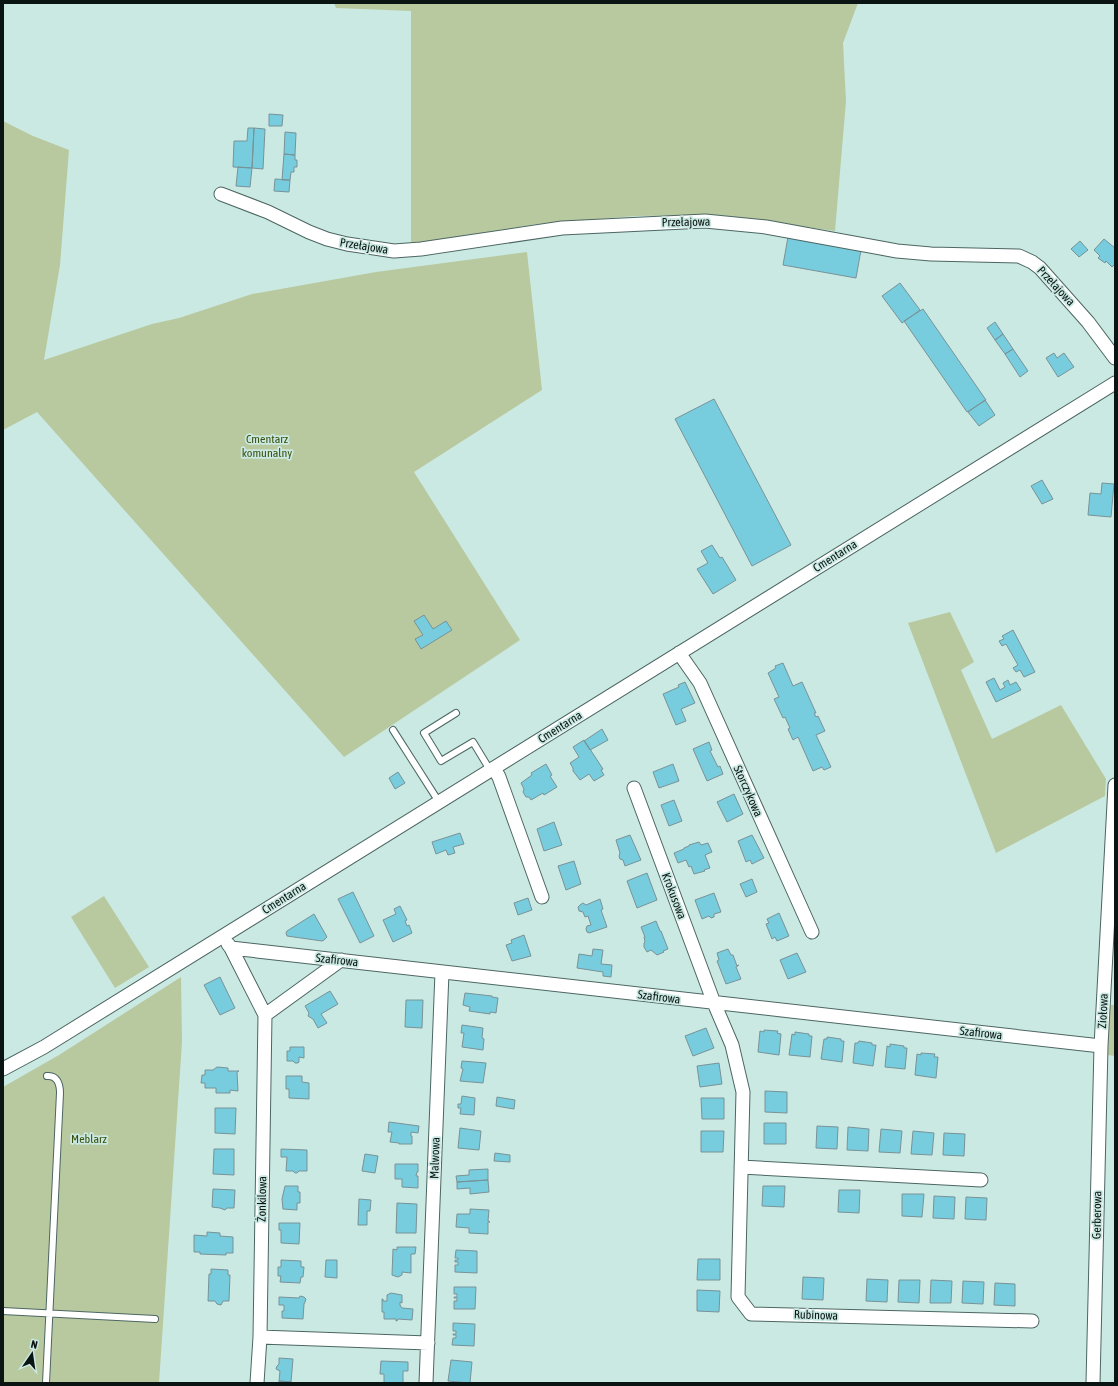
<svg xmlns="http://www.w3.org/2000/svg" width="1118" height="1386" font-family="'Asap Condensed',sans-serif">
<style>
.green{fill:#b8c99f}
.building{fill:#7cd;stroke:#789398}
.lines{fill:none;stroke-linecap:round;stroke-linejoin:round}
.service-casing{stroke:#4c6662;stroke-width:8}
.minor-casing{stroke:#4c6662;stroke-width:15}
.service{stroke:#fff;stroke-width:6}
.minor{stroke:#fff;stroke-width:13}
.labels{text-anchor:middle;stroke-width:3.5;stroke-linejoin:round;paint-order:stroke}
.street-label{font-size:12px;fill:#0a1412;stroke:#cbe9e3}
.park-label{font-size:12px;fill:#394f0c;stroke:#cbe9e3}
</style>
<rect width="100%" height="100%" fill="#cbe9e3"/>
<!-- green -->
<path class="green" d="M334,3H858L843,43L846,101L835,231L719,215L636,216L537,224L411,245V11L336,8Z
M3,121L33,136L69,150L60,265L44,360L152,324L179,318L252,294L376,272L527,252L542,390L414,472L520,640L344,757L37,412L3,430Z
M950,612L974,662L961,670L992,739L1061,705L1106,779L1105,796L996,853L908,623Z
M104,896L149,967L115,988L71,917Z
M181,977L182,1042L159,1383H3V1087L59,1055Z
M1109,1005H1115V1056L1108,1055Z"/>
<!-- building -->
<path class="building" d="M269,114L283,115L282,126H269Z
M248,128H254L252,168L233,167L234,141H247Z
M254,128L265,129L263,169L252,168Z
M285,132L296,133L295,155L284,154Z
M284,154L295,155V160H297V167H294V172H291L290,180H282Z
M238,167L252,168L250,187L236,186Z
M275,179L290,180L289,192L274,191Z
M788,237L861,250L856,278L783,265Z
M1104,239L1115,248V264L1112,267L1106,261L1105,263L1098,258L1100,256L1094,250Z
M1080,241L1088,250L1079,257L1071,249Z
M900,283L920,310L902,323L882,296Z
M923,309L986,400L967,412L904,321Z
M995,322L1003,334L995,340L987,328Z
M1003,334L1013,349L1005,354L995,340Z
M1013,349L1028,371L1020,377L1005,354Z
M1054,353L1057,358L1064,353L1074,367L1058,377L1046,358Z
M714,399L791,545L752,566L675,419Z
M985,400L995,415L979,426L968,412Z
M1042,480L1053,499L1042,504L1031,486Z
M1102,483L1114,484L1111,517L1088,515L1090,493L1101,494Z
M712,545L720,558L722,557L736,580L713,594L697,569L708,563L701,551Z
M424,615L433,629L446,621L452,630L421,649L415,639L423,635L414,621Z
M1013,630L1035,672L1024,677L1020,670L1016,672L1013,668L1018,665L1006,644L1002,646L999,641L1004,639L1002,636Z
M783,663L793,686L802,682L816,713H814L816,717L818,716L825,731L816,735L831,767L824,770L822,767L813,771L798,737L793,740L788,729L790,728L785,717L783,718L774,699L779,697L768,673L776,668L775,666Z
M994,678L1000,690L1005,687L1003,683L1008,680L1010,685L1016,682L1021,690L996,702L986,682Z
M685,682L695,703L681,709L686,721L676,725L663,694L679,687L678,685Z
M602,729L608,740L590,750L584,741Z
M584,740L603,769L601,770L604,775L594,781L589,774L580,780L573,771V768L570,763L579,757L573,747Z
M709,742L712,750L710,751L718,767L720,766L723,774L707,781L693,749Z
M546,764L552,775L550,776L557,787L544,795L543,793L531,800L529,797H526L523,792L524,789L521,783L532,775L531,773Z
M673,764L679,781L659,788L653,772Z
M398,772L405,783L395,789L389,778Z
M734,794L743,814L727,822L717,802Z
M674,800L682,821L669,826L661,805Z
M554,822L562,845L544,851L537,829Z
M460,833L464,844L453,847L455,853L448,855L446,850L436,854L432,842Z
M630,835L641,860L625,866L623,860L620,859L619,856L620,853L616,840Z
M752,835L764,858L752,864L750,860L746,862L738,841Z
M699,842L701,845L708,843L712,852L705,855L710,868L704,870L705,871L694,874L691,866L689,867L686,860L678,863L674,853L684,849V848L689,846V845Z
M574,861L581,884L566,890L558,866Z
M647,873L657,900L637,908L627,881Z
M752,879L757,892L746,897L740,884Z
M353,892L374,936L360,943L338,899Z
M714,893L721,912L714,914V917L711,918L709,916L702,919L695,900Z
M528,898L532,910L518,915L514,903Z
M600,899L603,909L601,910L607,927L589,933L587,932L586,929L587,926L591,925L588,916L585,917L583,912L579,911L578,907L580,905L583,903L586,905Z
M400,906L407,920L405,921L407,926L409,925L412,933L393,942L383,920L396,914L394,909Z
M779,913L789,936L777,941L775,937L772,939L766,924L769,923L767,919Z
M314,914L327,937L324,940L322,941L287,936L286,933L287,931Z
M656,921L660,931H661L668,949L663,951L664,952L657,955L651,950L647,952L644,947V943L645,942L644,937H645L641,927Z
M524,935L531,956L512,961L506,945L512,943L511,940Z
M593,949L603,950L601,964L612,965L611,977L603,976V972L577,968L579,954L592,956Z
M728,949L731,955H733L737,966L739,965L736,967L741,979L726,984L717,961L719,960L717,953Z
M797,953L806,972L788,979L780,960Z
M220,977L235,1008L220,1015L204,985Z
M330,991L338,1004L321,1014L327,1023L318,1028L313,1019L308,1016L309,1013L305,1006Z
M465,993L492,996V997L498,998L496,1013L490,1012V1014L469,1011L470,1007L463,1005Z
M406,1000H423L422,1028L405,1027Z
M462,1025L483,1028L482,1038L484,1039L483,1050L462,1047L464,1033H461Z
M706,1028L714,1048L693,1056L685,1036Z
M764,1030L778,1031L777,1033L781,1034L779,1055L758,1052L760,1031L764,1032Z
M795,1032L809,1034V1036H812L810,1057L789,1055L792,1034L795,1035Z
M827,1037L841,1039V1041H844L842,1062L821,1059L824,1039H827Z
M859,1041L872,1043V1045H876L873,1066L853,1063L855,1043H858Z
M890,1044L904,1046V1048H907L905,1069L885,1067L887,1046L890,1047Z
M290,1047H304V1058L299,1057V1062L298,1063H295L293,1061H287V1051H290Z
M921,1053L935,1054L934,1057H938L936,1078L915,1075L917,1054L921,1055Z
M462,1061L486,1063L483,1083L460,1081L463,1069L461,1068Z
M719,1063L722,1084L700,1087L697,1066Z
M217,1067L228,1068V1071H239L237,1072L238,1091L230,1090V1093H216V1088H205V1083H201L202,1075H205V1070H213Z
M286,1076H302V1082L309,1083V1099L289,1098V1089H286Z
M765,1091L787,1092V1113L765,1112Z
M462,1096L475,1098L474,1115L460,1114L461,1108H458V1104H461Z
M497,1097L515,1100L514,1109L496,1106Z
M701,1098H724V1119H702Z
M215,1108H236L235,1134L215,1133Z
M389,1122L419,1126L418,1133L411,1132V1136H412V1144H399V1143L390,1142L392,1132H388Z
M764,1123H786V1144H764Z
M817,1126L838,1127L837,1149L816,1148Z
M848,1127L869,1129L868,1151L847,1150Z
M460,1128L481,1131L479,1150L458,1148Z
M881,1129L902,1131L900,1153L879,1152Z
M701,1131H724L723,1152H701Z
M913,1131L934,1133L932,1155L911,1154Z
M944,1133L965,1134L964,1156L943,1155Z
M214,1149H234V1175L213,1174Z
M281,1149L307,1150V1171H299L297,1173H295L293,1171H286L287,1157H281Z
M495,1153L510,1155V1162L494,1161Z
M365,1154L378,1156L375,1173L362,1171Z
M395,1164H418V1172H417L416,1176H418V1188L402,1187V1179H395Z
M488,1169V1180L457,1182L456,1176L469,1175V1170Z
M488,1180L489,1192L470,1194V1188L457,1189V1182Z
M285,1186H298V1192H300V1203H297V1210L283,1209L282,1199Z
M763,1186H785L784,1207L762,1206Z
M213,1189L235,1190L234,1208H227L225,1210L220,1208L212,1207Z
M839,1190H860L859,1213L838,1212Z
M902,1194H924L922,1217L902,1216Z
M934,1196L955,1197L954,1219L933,1218Z
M966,1197L987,1198L986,1220L965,1219Z
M359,1199L371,1200L370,1211H367V1225H358Z
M397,1203L417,1204L416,1233H396Z
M470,1209L489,1210L488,1221L490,1222H488V1234L469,1233V1228L456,1227L457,1214H470Z
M279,1223H300L299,1244L281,1243V1230H279Z
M207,1232L220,1233V1236L233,1237V1253H226V1255L200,1254V1252H194V1235L207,1236Z
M397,1247H416L415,1254H411V1273L402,1272V1275L398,1277L392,1275L393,1249L397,1250Z
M456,1250L477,1251V1273L455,1272V1265H458V1262H455V1260H458V1258H455Z
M698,1259H720V1280H697Z
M281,1260L301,1261V1267H304L303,1277H301L300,1283L280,1282L281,1276H278V1267H281Z
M326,1260H337V1278L325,1277Z
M211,1269L228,1270V1275H230L229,1301H223L221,1305L217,1304L215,1301H208L209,1274H211Z
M803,1277L824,1278L823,1300L802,1299Z
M867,1279L888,1280L887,1302L866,1301Z
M899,1280H920L919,1303L898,1302Z
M931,1280L952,1281L951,1303H930Z
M963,1281L984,1282L983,1304L962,1303Z
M995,1283L1015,1284V1306L994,1305Z
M454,1287H476L475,1309H454V1301H457V1298H454V1297H457V1294H454Z
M697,1290L720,1291L719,1312L697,1311Z
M391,1293L402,1295V1303L400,1302V1305L402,1308L413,1309L412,1320L398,1319L397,1321H396V1319H384V1312H382V1299H383V1301H387V1295Z
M300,1296L304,1297L306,1299L305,1302L304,1304L303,1319L282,1318V1311H284V1305H279V1297L299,1298Z
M453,1323L475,1324L474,1346L452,1345L453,1338H456V1335H453V1334H456V1331H453Z
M279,1358L293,1359L291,1382L279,1381L280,1371L276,1369L277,1366L279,1364Z
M451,1360L472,1362L470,1383L448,1381Z
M381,1361L408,1362V1371H403V1383H384V1374H380Z
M279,1381L291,1382V1383H279Z"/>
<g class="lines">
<defs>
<path id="service" d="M456,713L424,733L441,761L473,742L490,770
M393,730L439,802
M3,1311L155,1319
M46,1383L60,1093C60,1084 57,1075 47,1076"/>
<path id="minor" d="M221,194L268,212L309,232L327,239L347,244L394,251L421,249L562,228L705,221L766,227L897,251L931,254L1019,256L1032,262L1040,268L1088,322L1115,358
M679,653L700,683L812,932
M494,768L499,777L542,897
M634,788L714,1003L732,1045L743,1092L738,1297L751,1314L1032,1321
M228,944L231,948L265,1015
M231,948L1101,1046
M3,1069L44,1047L1115,383
M741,1167L981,1180
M260,1337L428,1343
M257,1383L260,1337L265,1015L341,960
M426,1383L442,972
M1093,1383L1101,1046L1115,785"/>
</defs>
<!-- service casing -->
<use href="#service" class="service-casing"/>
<!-- minor casing -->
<use href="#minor" class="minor-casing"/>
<!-- service -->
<use href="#service" class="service"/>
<!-- minor -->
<use href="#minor" class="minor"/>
</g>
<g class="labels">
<!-- street labels -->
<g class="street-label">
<text transform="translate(686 222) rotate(-1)" y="4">Przełajowa</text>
<text transform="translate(364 246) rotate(9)" y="4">Przełajowa</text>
<text transform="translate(1056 286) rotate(47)" y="4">Przełajowa</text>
<text transform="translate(835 556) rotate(-32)" y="4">Cmentarna</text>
<text transform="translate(560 727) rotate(-32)" y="4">Cmentarna</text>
<text transform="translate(748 791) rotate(66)" y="4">Storczykowa</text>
<text transform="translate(674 896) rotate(69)" y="4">Krokusowa</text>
<text transform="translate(284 898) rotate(-32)" y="4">Cmentarna</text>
<text transform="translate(337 960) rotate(6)" y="4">Szafirowa</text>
<text transform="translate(659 997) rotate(7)" y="4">Szafirowa</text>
<text transform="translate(1103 1011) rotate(-87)" y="4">Ziołowa</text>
<text transform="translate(981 1033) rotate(6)" y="4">Szafirowa</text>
<text transform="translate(435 1158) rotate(-88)" y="4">Malwowa</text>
<text transform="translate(262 1199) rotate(-89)" y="4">Żonkilowa</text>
<text transform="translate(1097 1215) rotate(-89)" y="4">Gerberowa</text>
<text transform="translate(816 1315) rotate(2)" y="4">Rubinowa</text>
</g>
<!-- park labels -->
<g class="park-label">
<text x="267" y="443">Cmentarz<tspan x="267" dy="14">komunalny</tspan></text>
<text x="89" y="1143">Meblarz</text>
</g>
</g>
<!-- border -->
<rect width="1118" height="1386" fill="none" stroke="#0a1412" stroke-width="8"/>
<!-- north arrow -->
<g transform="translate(32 1354) rotate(13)" stroke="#cbe9e3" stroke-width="3" paint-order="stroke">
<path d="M0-3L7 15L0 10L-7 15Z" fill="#0a1412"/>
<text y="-6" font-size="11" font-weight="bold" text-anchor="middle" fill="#0a1412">N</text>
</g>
</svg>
